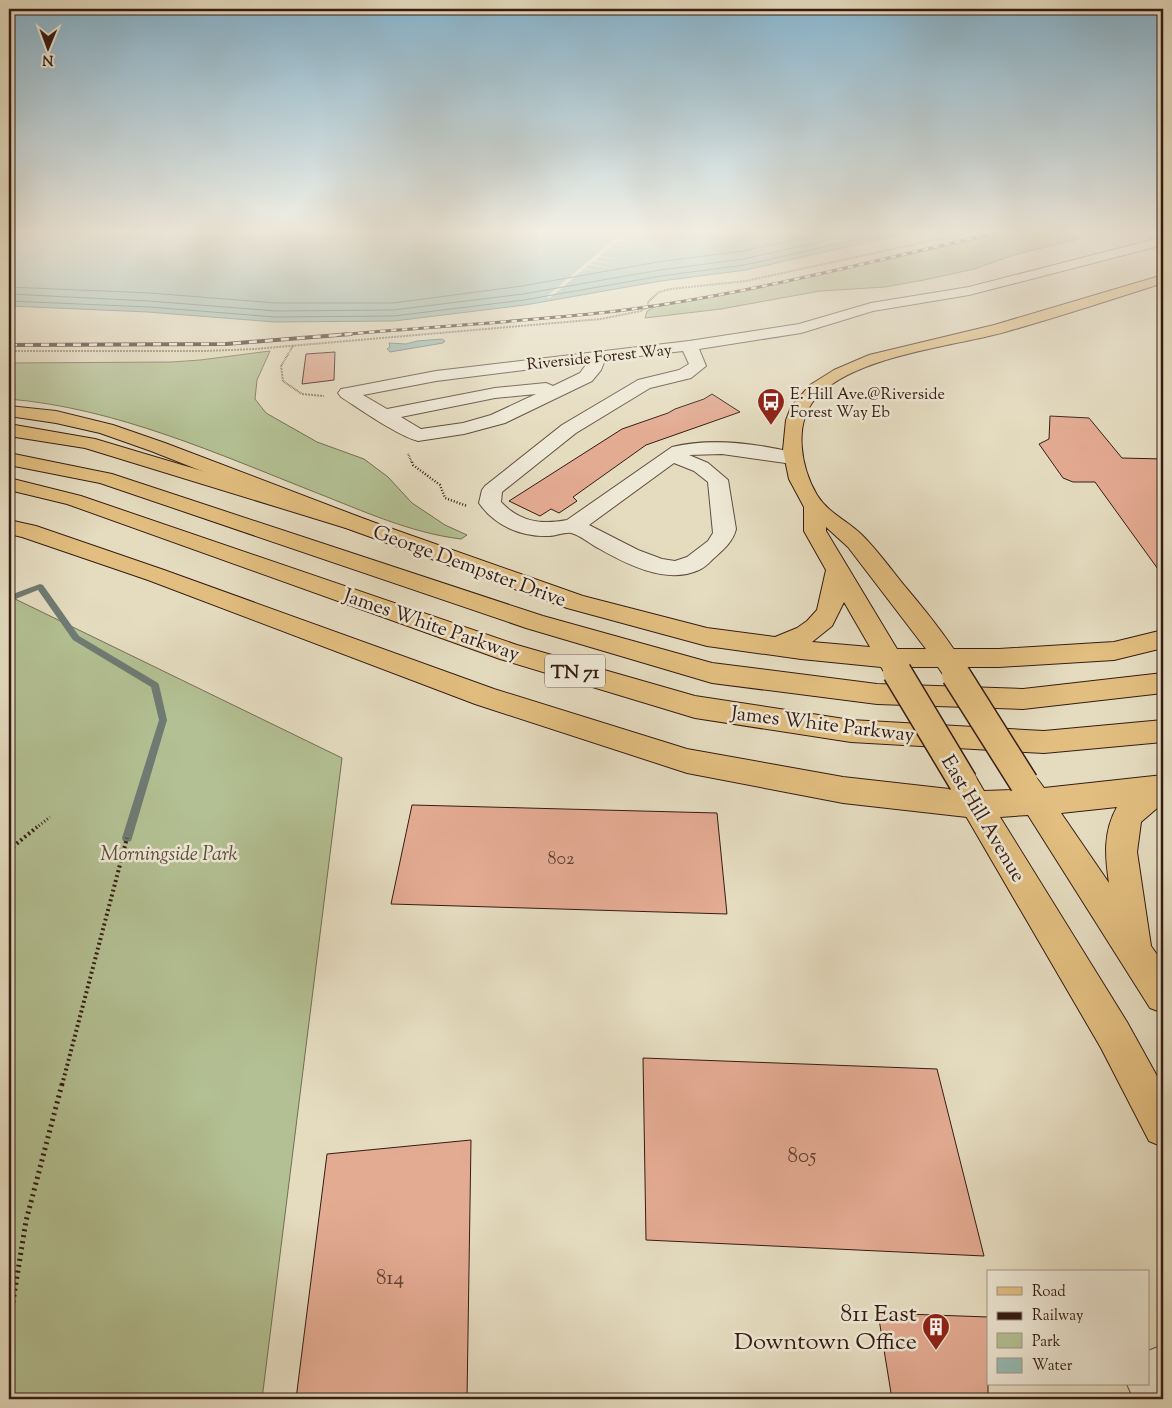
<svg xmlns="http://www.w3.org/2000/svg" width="1172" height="1408" font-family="'Sorts Mill Goudy',serif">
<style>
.green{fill:#b3c093;stroke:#746e53}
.water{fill:#96bbb3;stroke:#6f7b73}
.pier{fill:#e5dcc0}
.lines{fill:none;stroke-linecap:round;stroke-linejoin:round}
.shore{stroke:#666c63;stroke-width:1}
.stream{fill:#6f7b73;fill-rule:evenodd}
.building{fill:#e4ab93;stroke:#351c13}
.minor-casing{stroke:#614c3e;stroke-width:2}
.major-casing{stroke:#351c13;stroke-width:2}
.highway-casing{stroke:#351c13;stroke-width:2}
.path-far4{stroke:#351c13;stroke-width:2;stroke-dasharray:0.5 1;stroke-linecap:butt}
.path-far3{stroke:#351c13;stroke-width:2.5;stroke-dasharray:1 2;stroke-linecap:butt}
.path-far2{stroke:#351c13;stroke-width:3;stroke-dasharray:1 2.5;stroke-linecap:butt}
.path-far1{stroke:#351c13;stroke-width:4;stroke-dasharray:2 3;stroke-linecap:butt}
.path{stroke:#351c13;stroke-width:5;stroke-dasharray:2 4;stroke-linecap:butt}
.minor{fill:#eee8d6;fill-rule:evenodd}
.major{fill:#e2be80;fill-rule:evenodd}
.highway{fill:#e2be80;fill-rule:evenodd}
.rail-far1-casing{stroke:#351c13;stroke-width:3}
.rail-casing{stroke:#351c13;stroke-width:4}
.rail-far1{stroke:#eee8d6;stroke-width:2;stroke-dasharray:5.5;stroke-linecap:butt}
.rail{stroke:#eee8d6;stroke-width:2.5;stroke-dasharray:8;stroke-linecap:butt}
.major-bridge-casing{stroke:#351c13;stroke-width:31;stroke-linecap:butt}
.major-bridge{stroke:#e2be80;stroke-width:28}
.labels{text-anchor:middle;stroke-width:5;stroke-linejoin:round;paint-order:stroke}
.far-street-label{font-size:16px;fill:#351c13;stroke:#eee8d6}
.far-poi-label{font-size:16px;fill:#351c13;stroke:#eee8d6;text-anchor:start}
.number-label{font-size:18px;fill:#614033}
.shield{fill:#eee8d6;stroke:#6c594e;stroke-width:1}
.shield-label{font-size:19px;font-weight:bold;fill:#351c13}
.street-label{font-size:20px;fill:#351c13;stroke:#eee8d6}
.park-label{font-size:20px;font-style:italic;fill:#5b4d39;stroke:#eee8d6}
.near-number-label{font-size:21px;fill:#614033}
.near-poi-label{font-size:24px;fill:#351c13;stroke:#eee8d6;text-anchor:end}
</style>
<rect width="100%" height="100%" fill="#e5dcc0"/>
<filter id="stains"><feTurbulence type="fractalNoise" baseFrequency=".004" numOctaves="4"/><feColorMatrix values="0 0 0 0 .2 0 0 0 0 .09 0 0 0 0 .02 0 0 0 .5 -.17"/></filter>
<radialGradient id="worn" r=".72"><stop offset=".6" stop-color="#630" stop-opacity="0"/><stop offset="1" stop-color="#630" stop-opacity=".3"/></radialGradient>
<!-- green -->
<path class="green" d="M1008,232H1106L1014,255L974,269L924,280L885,287L820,291L721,309L645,318L647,311L655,307L802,279Z
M270,351L257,380L255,399L266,413L317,442L364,459L388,477L412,503L445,525L467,535L461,539C411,533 363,511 317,493C218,454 116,408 9,399V363L172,362L200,360Z
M9,596L342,758L262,1399H9Z"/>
<!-- water -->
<path class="water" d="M9,232H912L746,270L661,281L525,305L394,321L275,322L148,312L9,306Z
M442,339L445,341L443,343L390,352L387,349L390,347L389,343L406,344L417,341Z"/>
<!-- pier -->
<path class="pier" d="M623,232L648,237L625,235L622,237L645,241L624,238L621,240L640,245L617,241L615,244L638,247L613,245L611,247L634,251L608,248L605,252L629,256L604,252L600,256L625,260L599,257L596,260L620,264L594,261L591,264L615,269L589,265L585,268L607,273L584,269L550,298L546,297Z"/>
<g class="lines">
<!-- shore -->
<path class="shore" d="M9,287L150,293L276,303H393L522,286L658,262L743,251L830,232
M9,294L149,301L276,311L393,310L523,294L660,270L744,259L862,232
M9,301L149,307L275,317L394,316L524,300L661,276L745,265L890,232"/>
<!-- stream -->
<path class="stream" d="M40,584L43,585L79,636L158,683L159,685L167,720L132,838L131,841L127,842L123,841L122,838L159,720L151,687L73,640L38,590L13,600L9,597L10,595Z"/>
</g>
<!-- building -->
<path class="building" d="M335,352L334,380L302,384L306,354Z
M712,394L740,412L646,445L573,497L577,501L559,513L551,509L540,516L509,501L622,429L668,413L675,409L704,399Z
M1050,416L1089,418L1122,458L1163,459V576L1095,482H1073L1063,478L1039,444L1049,439Z
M412,805L717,813L727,914L391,904Z
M643,1058L937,1069L984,1256L646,1240Z
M471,1140L467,1399H296L327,1154Z
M878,1313L988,1317V1399H892Z"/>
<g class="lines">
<defs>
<path id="minor" d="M1163,237V245L969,295L873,311L801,333L699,349L706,366L691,378L650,388L576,433L502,492L501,502C520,522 541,525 567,520L672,447C712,437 760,444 800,454L803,458L800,462L793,464L722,454L689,455L708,463L728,480L736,529C733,542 723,550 713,559C709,563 704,568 699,570C666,585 626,564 598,548C590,544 580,535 571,533C565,532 555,536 549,536C521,537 495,526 479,503L482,490L485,486L562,425L638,380L679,370L689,364L683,351L605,360L601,370L592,381L505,423L464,434L418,441C398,436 360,409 341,397L338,393L341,389L347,388L436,371L689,341L799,324L871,303L969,287ZM588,362L580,373L553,386L546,383L495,388L387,409L363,395L436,381ZM536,394L491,415L463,423L421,429L401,417L495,398ZM674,463L694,471L708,482L713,533L708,541L687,557L675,561L662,559L638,550L589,525Z
M1163,1345V1397C1152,1401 1142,1400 1132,1395L1127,1384H1148V1351Z"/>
<path id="major" d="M1163,275V283C1110,300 1058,317 1005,332C951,347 852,356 815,399C793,425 801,468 817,495C828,513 848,521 862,535C879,552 893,572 908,590C929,615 950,641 966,669L962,676L953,679L944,676L938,667H908L904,675L895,678L886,675L881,667L801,659L707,646L567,608L354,531L151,451L100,433L56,423L9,416V406L56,411L113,425L165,443L370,521L583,596L707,628L775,637L797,628L807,621L817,610L826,570L804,531V507L789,479L783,450L786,420L791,407L810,385L834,370L869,355L994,325ZM826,527L848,547L926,649H897L826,531ZM844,602L870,647L812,642L832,626Z
M963,770L974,774L984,791L1012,790L1009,783L1013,774C1030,768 1035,775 1044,788L1163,775V803L1141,822L1137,852L1151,946L1163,963V1013L1150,1008L1028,815L1000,817L1127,1022L1163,1087V1147L1149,1141L1101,1048L952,792L948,783L952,774ZM1117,807C1103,832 1105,856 1109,883L1061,813Z"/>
<path id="highway" d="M9,424L95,439L370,521L373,526L370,531L362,533L85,448L9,436Z
M9,453L112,474L543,616L712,663L877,684L1023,689L1163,673V693L1023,709L877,704L712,683L526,628L100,483L9,465Z
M9,478L81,496L517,645L695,696L851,720L1044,731L1163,720V742L1044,753L851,742L695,718L500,659L67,504L9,490Z
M9,520L36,526L164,570L494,689L687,749L843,777L976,792L987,796L991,805L987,814L976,818L843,803L687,773L475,704L148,580L22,537L9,534Z
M1163,630V648L1114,660L999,667H945L936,665L932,658L936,651L945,649H999L1114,642Z"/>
</defs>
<!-- minor casing -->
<use href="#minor" class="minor-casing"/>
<!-- major casing -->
<use href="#major" class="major-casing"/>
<!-- highway casing -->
<use href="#highway" class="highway-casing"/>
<!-- path-far4 -->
<path class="path-far4" d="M293,346L281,366L283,381L302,394L324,396
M9,351H205L255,349L601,319L641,311L648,307V302L659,292L671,289L746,281L971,232
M408,454L412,463"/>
<!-- path-far3 -->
<path class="path-far3" d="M412,462L413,465L440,485L445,498L467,506"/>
<!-- path-far2 -->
<path class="path-far2" d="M36,828L50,817"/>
<!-- path-far1 -->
<path class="path-far1" d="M9,850L37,827
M62,1085L127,838"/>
<!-- path -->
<path class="path" d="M9,1326L26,1221L62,1084"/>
<!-- minor -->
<use href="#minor" class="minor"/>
<!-- major -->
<use href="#major" class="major"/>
<!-- highway -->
<use href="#highway" class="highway"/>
<defs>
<path id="rail-far1" d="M336,335C427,327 518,322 608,312C738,297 871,261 1000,232"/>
<path id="rail" d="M9,345L226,344L351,334"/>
</defs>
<!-- rail-far1 casing -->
<use href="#rail-far1" class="rail-far1-casing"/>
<!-- rail casing -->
<use href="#rail" class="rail-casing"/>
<!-- rail-far1 -->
<use href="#rail-far1" class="rail-far1"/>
<!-- rail -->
<use href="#rail" class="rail"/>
<defs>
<path id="major-bridge" d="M897,672L963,782
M956,675L1024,783"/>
</defs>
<!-- major-bridge casing -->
<use href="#major-bridge" class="major-bridge-casing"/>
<!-- major-bridge -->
<use href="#major-bridge" class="major-bridge"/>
</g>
<!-- sky -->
<linearGradient id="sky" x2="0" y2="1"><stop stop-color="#87b7d3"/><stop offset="0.54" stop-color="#f3efe3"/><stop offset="1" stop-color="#f3efe3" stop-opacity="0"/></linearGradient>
<rect width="1172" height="429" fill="url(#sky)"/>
<!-- icons -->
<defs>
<symbol id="bus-pin" viewBox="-11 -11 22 30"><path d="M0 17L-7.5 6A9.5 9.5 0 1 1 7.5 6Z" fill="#8f2418" stroke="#eee8d6"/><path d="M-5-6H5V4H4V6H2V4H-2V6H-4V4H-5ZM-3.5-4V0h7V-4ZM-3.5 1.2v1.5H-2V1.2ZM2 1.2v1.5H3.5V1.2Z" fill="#fff"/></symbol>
<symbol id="building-pin" viewBox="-11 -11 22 30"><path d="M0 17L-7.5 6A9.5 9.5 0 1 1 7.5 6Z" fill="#8f2418" stroke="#eee8d6"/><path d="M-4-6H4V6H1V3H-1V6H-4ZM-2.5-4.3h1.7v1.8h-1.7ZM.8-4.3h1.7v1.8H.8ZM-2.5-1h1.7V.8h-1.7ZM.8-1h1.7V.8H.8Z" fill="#fff"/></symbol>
</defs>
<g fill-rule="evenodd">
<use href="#bus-pin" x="755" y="386" width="32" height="43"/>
<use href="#building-pin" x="920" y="1311" width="32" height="43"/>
</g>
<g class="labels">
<!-- far-street labels -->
<g class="far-street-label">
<text transform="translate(599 356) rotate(-6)" y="6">Riverside Forest Way</text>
</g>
<!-- far-poi labels -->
<g class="far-poi-label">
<text x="790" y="399">E. Hill Ave.@Riverside<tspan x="790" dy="18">Forest Way Eb</tspan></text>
</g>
<!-- number labels -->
<g class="number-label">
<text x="561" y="864">802</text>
</g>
<!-- shield labels -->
<rect class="shield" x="545" y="654.5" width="60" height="33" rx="4"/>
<g class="shield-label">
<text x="575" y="678">TN 71</text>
</g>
<!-- street labels -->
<g class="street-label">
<text transform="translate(470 565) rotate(20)" y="7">George Dempster Drive</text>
<text transform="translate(432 624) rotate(19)" y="7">James White Parkway</text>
<text transform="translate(823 723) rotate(7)" y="7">James White Parkway</text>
<text transform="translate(984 818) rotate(59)" y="7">East Hill Avenue</text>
</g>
<!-- park labels -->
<g class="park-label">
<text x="169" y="860">Morningside Park</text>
</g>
<!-- near-number labels -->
<g class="near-number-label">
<text x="802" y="1162">805</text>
<text x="390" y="1284">814</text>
</g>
<!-- near-poi labels -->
<g class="near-poi-label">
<text x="917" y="1321">811 East<tspan x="917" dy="28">Downtown Office</tspan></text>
</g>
</g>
<!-- margin -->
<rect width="1172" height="1408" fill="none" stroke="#e5dcc0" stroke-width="30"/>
<rect x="10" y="10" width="1152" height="1388" fill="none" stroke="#351c13" stroke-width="2.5"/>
<rect x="15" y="15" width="1142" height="1378" fill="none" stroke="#351c13"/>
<!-- legend -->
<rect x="987" y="1270" width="162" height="115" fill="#eee8d6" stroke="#a49688"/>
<rect x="997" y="1287" width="25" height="8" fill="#e2be80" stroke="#a49688"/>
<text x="1032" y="1296" font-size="15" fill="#351c13">Road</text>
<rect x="997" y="1312" width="25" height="8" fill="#351c13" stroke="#a49688"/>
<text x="1032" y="1320" font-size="15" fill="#351c13">Railway</text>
<rect x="997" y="1333" width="25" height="15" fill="#b3c093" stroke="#a49688"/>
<text x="1032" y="1346" font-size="15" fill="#351c13">Park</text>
<rect x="997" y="1358" width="25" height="15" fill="#96bbb3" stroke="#a49688"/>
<text x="1032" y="1370" font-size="15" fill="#351c13">Water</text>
<!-- north arrow -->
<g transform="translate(48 48) rotate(181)" stroke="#eee8d6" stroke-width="4" paint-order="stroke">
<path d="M0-4L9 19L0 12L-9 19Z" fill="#351c13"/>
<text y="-8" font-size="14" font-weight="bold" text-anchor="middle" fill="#351c13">N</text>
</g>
<rect width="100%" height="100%" filter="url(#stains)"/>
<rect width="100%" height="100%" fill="url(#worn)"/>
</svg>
